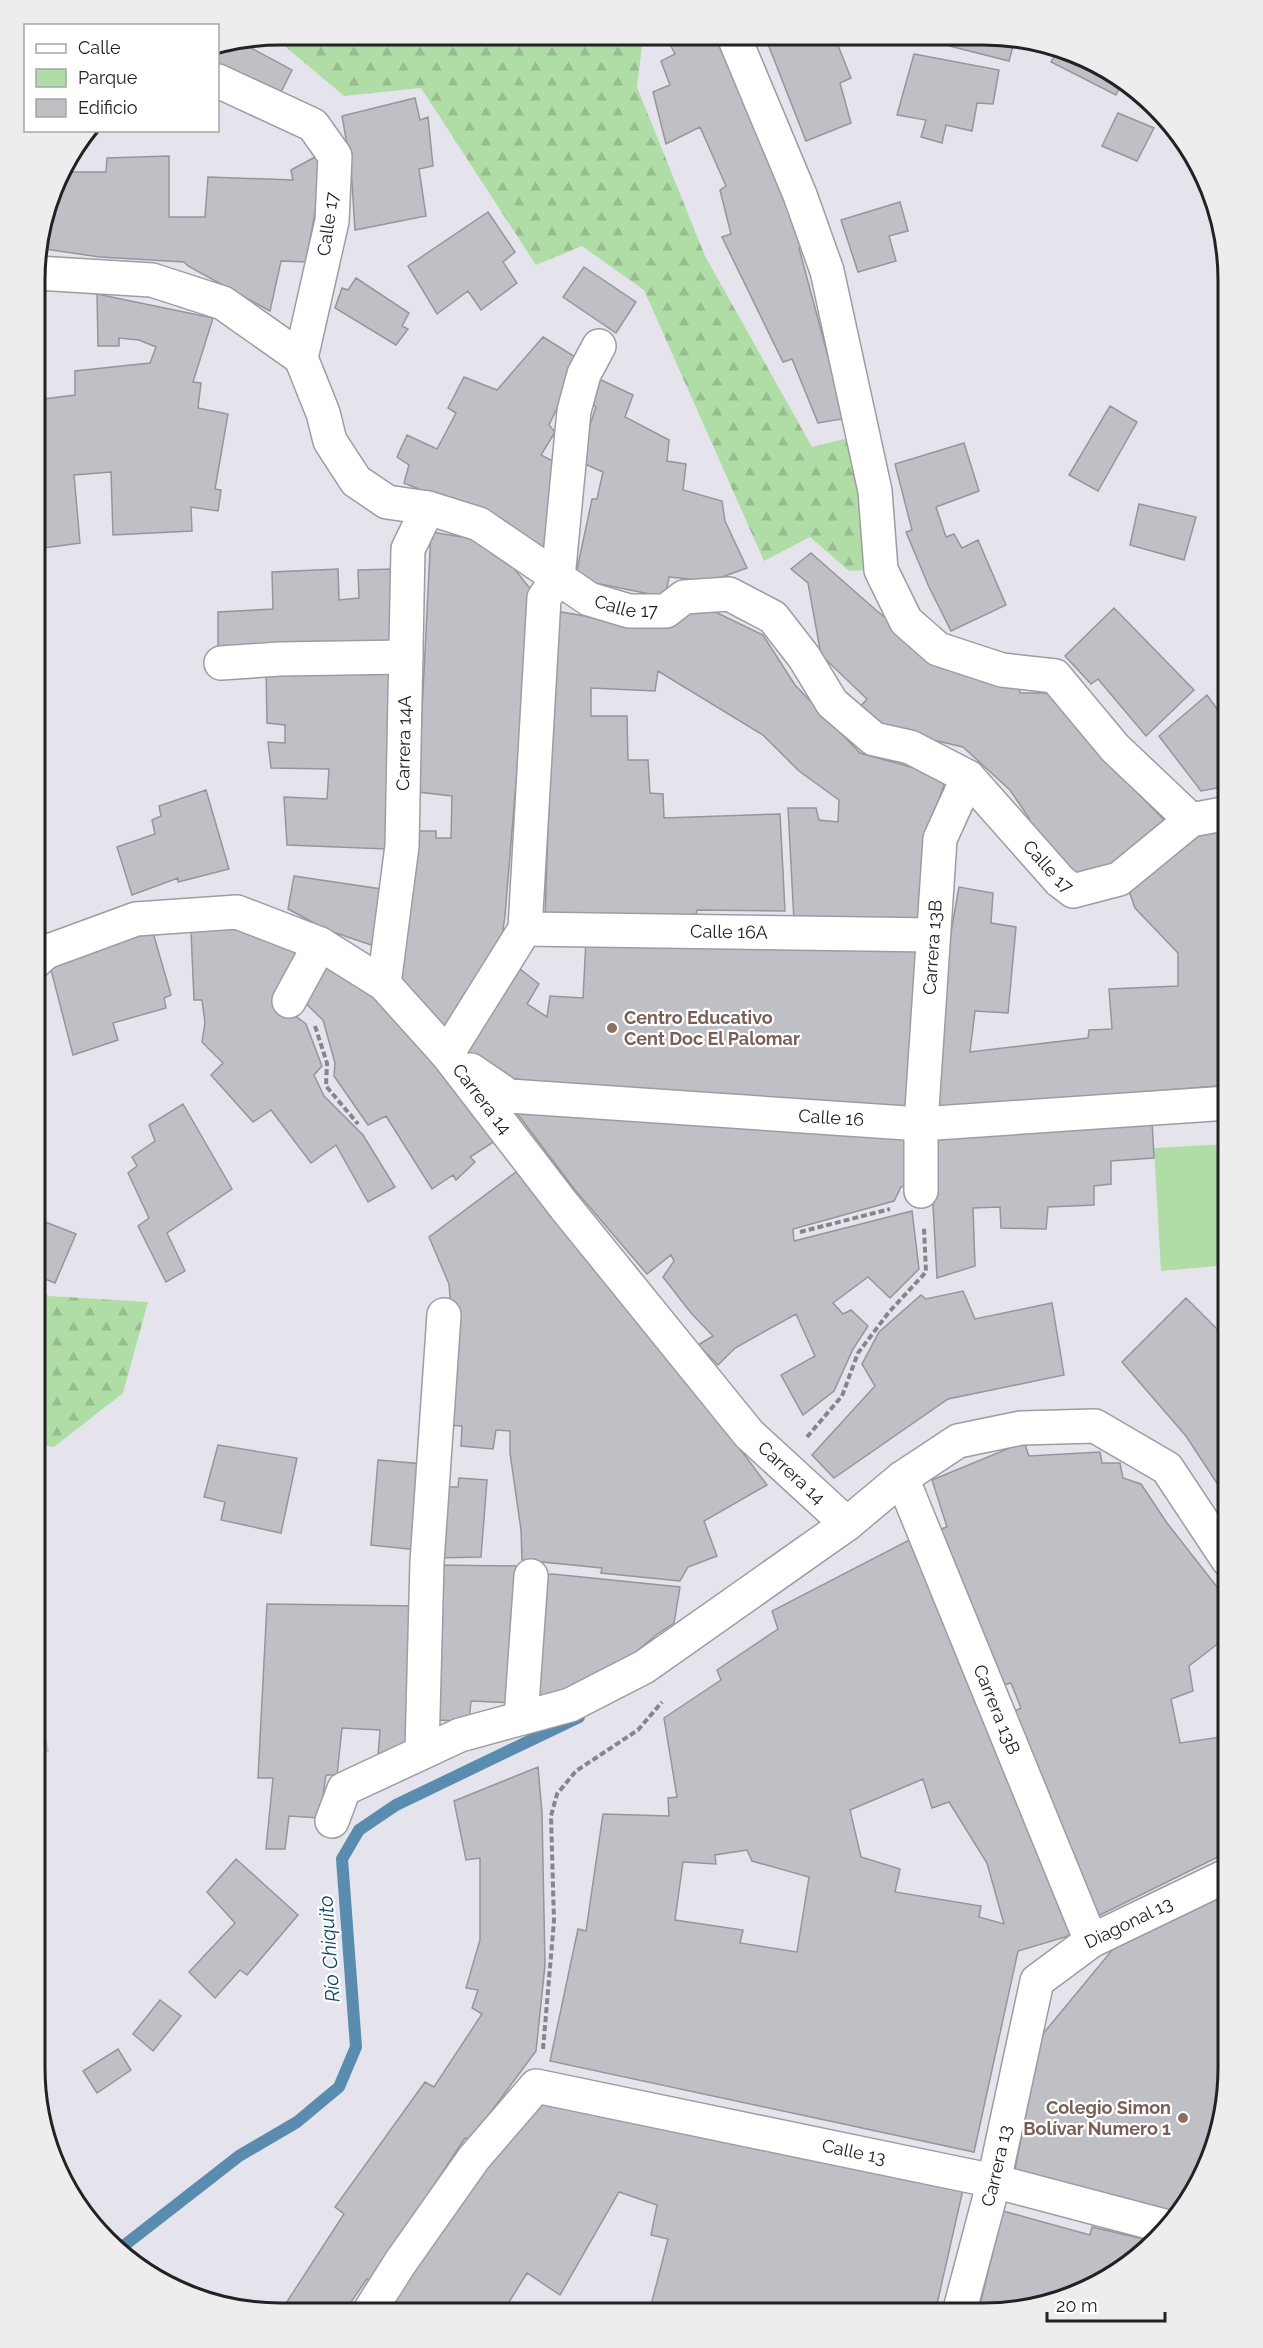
<svg xmlns="http://www.w3.org/2000/svg" width="1263" height="2348" font-family="Raleway,sans-serif">
<style>
.green{fill:#b0dca6}
.forest{fill:url(#forest-firs)}
.lines{fill:none;stroke-linecap:round;stroke-linejoin:round}
.stream{stroke:#598caf;stroke-width:12}
.building{fill:#bfbfc6;stroke:#95959b;stroke-width:1.5;fill-rule:evenodd}
.minor-casing{stroke:#9c9ca3;stroke-width:36}
.path{stroke:#86858b;stroke-width:4;stroke-dasharray:6 3;stroke-linecap:butt}
.minor{stroke:#fff;stroke-width:33}
.education-dot{fill:#8d6e63;stroke:#fff;stroke-width:2}
.labels{text-anchor:middle;stroke-width:4.5;stroke-linejoin:round;paint-order:stroke}
.street-label{font-size:18px;fill:#222124;stroke:#fff}
.education-label{font-size:18px;font-weight:bold;fill:#785e54;stroke:#fff;text-anchor:start}
.water-label{font-size:20px;font-style:italic;fill:#0a4767;stroke:#fff}
.rim{fill:none;stroke:#222124;stroke-width:3}
</style>
<defs>
<pattern id="forest-firs" width="22" height="20" patternUnits="userSpaceOnUse" patternTransform="scale(1.5)"><rect width="22" height="20" fill="#b0dca6"/><path d="M5 1l3.5 6h-7zM16 11l3.5 6h-7z" fill="#97bc8f"/></pattern>
</defs>
<rect width="100%" height="100%" fill="#e5e4ec"/>
<!-- green -->
<path class="green" d="M1228,1144V1265L1161,1271L1154,1148Z"/>
<!-- forest -->
<path class="forest" d="M280,35L643,37L637,87L705,256L812,447L852,437L868,570L849,571L810,537L764,561L644,290L582,246L536,265L421,88L344,96L273,36Z
M35,1287L49,1296L148,1302L123,1393L54,1447L35,1443Z
M35,1689L49,1752L35,1755Z"/>
<g class="lines">
<!-- stream -->
<path class="stream" d="M117,2251L239,2156L297,2122L339,2087L356,2047L342,1859L359,1830L396,1805L579,1717"/>
</g>
<!-- building -->
<path class="building" d="M666,37H716L808,245L799,248L830,364L848,418L818,423L792,359L783,362L722,237L731,234L720,190L726,186L700,127L666,144L653,92L670,85L661,61L675,54Z
M785,38H835L851,78L840,83L851,123L806,141L768,44Z
M918,38L1015,39L1009,61Z
M243,42L242,43L292,70L281,92L218,67V47Z
M1059,49L1091,60L1123,80L1116,95L1051,62Z
M914,54L999,70L993,104L977,103L972,131L946,125L942,143L921,137L926,120L897,115Z
M415,98L420,120L428,117L433,166L419,169L426,216L355,230L351,167L342,116Z
M1118,113L1154,128L1137,161L1102,146Z
M169,156V217H205L208,177L293,180L291,170L317,156L321,179L306,262L281,261L270,311L188,266L184,262L100,257L37,248L59,172H106L107,158Z
M900,202L908,231L889,236L896,261L858,272L841,220Z
M488,212L515,252L503,262L517,283L481,310L468,291L437,314L408,266Z
M584,267L636,302L616,333L563,297Z
M356,278L409,313L402,326L408,329L396,345L335,308L342,288L348,290Z
M97,294L213,318L193,382L201,383L198,408L228,414L215,489L221,490L218,511L191,507L192,531L113,535L111,472L74,475L80,543L36,549V400L75,395V371L150,363L156,347L139,340L119,338V346H98Z
M543,337L580,360L549,425L555,432L541,455L560,465L548,506L545,551L433,495L404,483L409,465L397,457L407,435L437,449L456,413L448,408L464,377L497,390Z
M599,379L633,395L625,417L669,440L667,461L686,464L683,490L722,501L725,521L747,568L711,581L669,577L665,597L575,579L592,499H597L603,472L578,461L596,407L588,401Z
M1110,406L1137,422L1098,491L1069,475Z
M964,443L979,491L936,507L946,537L954,534L962,548L978,540L1006,605L951,631L929,587L906,532L912,530L895,464Z
M1139,504L1196,517L1184,560L1130,545Z
M431,532L493,542L532,591L505,915L501,945L450,1034L395,982L416,831H436V838H451L452,796L418,792Z
M811,553L877,611L950,668L967,676L981,674L982,682L1018,678L1020,693H1049L1102,757L1168,824L1140,851L1083,879L1052,857L1037,838L1029,818L1010,790L963,747L916,736H900L860,707L867,699L821,655L808,583L791,569Z
M338,569L339,600L359,598L358,570L395,569L398,647L218,648V612L273,609L272,572Z
M705,607L763,635L795,685L860,753L947,777L925,838L926,923L794,921L788,808H816L819,820L838,822L839,800L799,771L763,735L658,671L655,691L591,688V716H627L628,760H648L650,793L663,794L664,818L780,814L785,911L697,910L695,920L545,918L555,611L655,628Z
M1114,608L1194,690L1146,736L1098,679L1091,684L1065,656Z
M266,668H396L387,849L287,845L284,797L327,799L329,769L271,768L268,742L285,743V725L267,723Z
M1207,695L1228,724V786L1201,791L1159,736Z
M206,790L229,869L178,882V878L132,895L117,847L155,834L152,820L161,816L159,806Z
M1228,826V1085L994,1105L928,1107L948,949L959,887L993,893L991,923L1016,927L1008,1013L975,1011L970,1052L1088,1038L1089,1030L1112,1029L1109,989L1178,986V953L1135,908L1128,888L1201,833Z
M294,876L381,889L377,947L327,930L288,909Z
M251,927L304,949L280,1005L306,1024L322,1066L314,1075L324,1096L363,1135L395,1187L368,1202L336,1145L311,1163L271,1110L253,1122L211,1075L223,1063L202,1042L205,1023L202,1000H194L191,931Z
M152,929L171,995L164,998L166,1008L113,1023L118,1040L73,1055L49,962Z
M586,940L922,943L909,1110L650,1094L507,1078L465,1050L481,1019L486,1022L520,969L539,984L527,1004L547,1017L550,996L583,998Z
M326,962L390,1006L495,1141L470,1157L475,1162L456,1180L453,1175L432,1189L386,1116L368,1125L334,1076L335,1063L323,1020L299,997Z
M183,1104L232,1189L167,1233L185,1271L166,1282L138,1226L149,1218L128,1173L137,1166L132,1157L155,1141L149,1125Z
M513,1108L907,1130L911,1184L901,1187L894,1201L793,1229L794,1241L912,1211L919,1269L890,1298L868,1277L833,1303L843,1314L851,1310L868,1326L853,1349L834,1391L803,1415L781,1375L815,1356L796,1314L735,1348L718,1365L698,1345L713,1336L691,1313L663,1277L674,1261L671,1255L647,1274L575,1190Z
M1152,1120L1154,1158L1111,1161V1184L1094,1186V1205L1048,1207L1046,1229L1001,1228L1000,1207L973,1208L975,1266L937,1278L929,1133Z
M520,1169L745,1443L740,1449L767,1485L704,1521L717,1556L688,1567L680,1581L601,1573L602,1568L522,1560L521,1530L510,1453V1431L496,1430L493,1449L461,1446L462,1426L443,1425L451,1308L449,1284L429,1237Z
M35,1218L76,1234L55,1283L35,1275Z
M963,1291L975,1319L1052,1303L1064,1375L948,1399L834,1478L812,1455L875,1386L862,1364L879,1332L921,1295L926,1299Z
M1186,1298L1228,1340V1496L1226,1497L1186,1436L1122,1362Z
M1024,1442L1029,1456L1100,1452L1102,1463H1120L1123,1478L1141,1484L1167,1523L1228,1601V1636L1189,1666L1193,1691L1171,1699L1180,1743L1228,1736V1852L1096,1917L1012,1712L1021,1708L1011,1683L1000,1686L941,1529L947,1527L932,1480Z
M218,1445L297,1458L281,1533L221,1520L225,1502L204,1497Z
M378,1460L425,1464L418,1550L371,1545Z
M459,1478L487,1480L481,1557L436,1558L441,1487H458Z
M915,1537L1075,1934L1018,1951L974,2152L550,2061L578,1929L586,1931L603,1814L669,1816L668,1798L677,1797L664,1718L721,1680L717,1670L778,1629L772,1611ZM923,1779L932,1808L949,1802L987,1863L1004,1924L979,1917L981,1906L895,1892L900,1869L861,1857L850,1810ZM747,1850L752,1861L809,1877L797,1952L740,1943L743,1930L675,1920L683,1862L716,1864L715,1855Z
M437,1565L519,1566L513,1703L471,1701L469,1721L431,1720Z
M552,1574L680,1587L674,1623L656,1635L608,1676L529,1706L538,1577Z
M267,1604L415,1606L411,1745L378,1756L380,1730L342,1728L337,1775H326L320,1818L289,1816L285,1849H266L273,1778H258Z
M538,1767L542,1813L545,1965L536,2051L470,2140L465,2138L371,2281L367,2279L344,2312L281,2311L344,2214L335,2207L425,2082L434,2087L482,2014L472,2008L478,1990L466,1988L480,1940V1858L466,1860L454,1801Z
M236,1859L298,1915L247,1975L240,1970L215,1998L189,1972L235,1923L207,1892Z
M1228,1889V2085L1210,2162L1180,2214L1014,2174L1042,2035L1118,1943Z
M160,2000L181,2016L153,2051L133,2034Z
M118,2049L131,2070L97,2093L83,2071Z
M539,2098L964,2185L935,2313H649L668,2239L651,2235L657,2205L619,2192L560,2295L527,2273L503,2312H384L450,2217Z
M1003,2211L1090,2235L1092,2227L1152,2241L1151,2244L1132,2263L1063,2300L978,2313Z"/>
<g class="lines">
<defs>
<g id="minor">
<path d="M734,37L800,195L827,271L875,491L881,570L906,621L938,649L1002,670L1055,676L1115,748L1191,820"/>
<path id="s1" d="M218,81L313,125L335,156L332,221L301,358L323,413L330,441L356,481L387,502L428,508L479,524L589,599L629,611H666L684,597L729,594L773,617L804,657L832,703L874,739L910,747L968,777L1060,881L1073,891L1119,879L1191,820L1228,813"/>
<path d="M37,273L152,280L223,303L301,358"/>
<path d="M221,663L279,659L406,657"/>
<path id="s2" d="M525,929L933,935"/>
<path id="s3" d="M36,961L46,952L136,919L237,912L320,944L384,984L447,1054L565,1207L749,1434L847,1524"/>
<path id="s4" d="M384,984L402,846L408,549L428,508"/>
<path d="M289,1001L320,944"/>
<path d="M447,1054L525,929L544,598L558,578L574,411L584,374L599,346"/>
<path id="s5" d="M471,1070L509,1096L921,1124L1228,1103"/>
<path id="s6" d="M921,1191V1124L940,839L968,777"/>
<path id="s7" d="M902,1478L1091,1941"/>
<path d="M521,1718L531,1576"/>
<path d="M422,1751L427,1562L444,1315"/>
<path d="M332,1821L344,1789L460,1735L570,1705L644,1667L847,1524L902,1478L958,1441L1021,1428L1095,1426L1167,1468L1228,1560"/>
<path id="s8" d="M369,2312L400,2263L474,2158L536,2086L994,2181L1168,2227"/>
<path id="s9" d="M959,2313L994,2181L1037,1981L1091,1941L1228,1875"/>
</g>
</defs>
<!-- minor casing -->
<use href="#minor" class="minor-casing"/>
<!-- path -->
<path class="path" d="M315,1026L327,1063L326,1086L358,1124
M800,1232L890,1209
M807,1437L842,1396L858,1353L889,1312L926,1272L924,1228
M543,2049L554,1921L551,1816L557,1794L576,1771L638,1730L662,1702"/>
<!-- minor -->
<use href="#minor" class="minor"/>
</g>
<!-- markers -->
<g class="education-dot">
<circle cx="612" cy="1028" r="6"/>
<circle cx="1183" cy="2118" r="6"/>
</g>
<g class="labels">
<!-- street labels -->
<g class="street-label">
<text transform="translate(328 224) rotate(-82)" y="6">Calle 17</text>
<text dy="6" stroke="none"><textPath href="#s1" startOffset="788">Calle 17</textPath></text>
<text dy="6" stroke="none"><textPath href="#s4" startOffset="242">Carrera 14A</textPath></text>
<text dy="6" stroke="none"><textPath href="#s1" startOffset="1328">Calle 17</textPath></text>
<text dy="6" stroke="none"><textPath href="#s2" startOffset="204">Calle 16A</textPath></text>
<text dy="6" stroke="none"><textPath href="#s6" startOffset="244">Carrera 13B</textPath></text>
<text dy="6" stroke="none"><textPath href="#s3" startOffset="526">Carrera 14</textPath></text>
<text dy="6" stroke="none"><textPath href="#s5" startOffset="369">Calle 16</textPath></text>
<text dy="6" stroke="none"><textPath href="#s3" startOffset="1012">Carrera 14</textPath></text>
<text dy="6" stroke="none"><textPath href="#s7" startOffset="250">Carrera 13B</textPath></text>
<text dy="6" stroke="none"><textPath href="#s9" startOffset="450">Diagonal 13</textPath></text>
<text dy="6" stroke="none"><textPath href="#s8" startOffset="606">Calle 13</textPath></text>
<text dy="6" stroke="none"><textPath href="#s9" startOffset="152">Carrera 13</textPath></text>
</g>
<!-- education labels -->
<g class="education-label">
<text x="624" y="1024">Centro Educativo<tspan x="624" dy="21">Cent Doc El Palomar</tspan></text>
<text x="1171" y="2114" text-anchor="end">Colegio Simon<tspan x="1171" dy="21">Bolívar Numero 1</tspan></text>
</g>
<!-- water labels -->
<g class="water-label">
<text transform="translate(329 1949) rotate(-94)" y="7">Río Chiquito</text>
</g>
</g>
<!-- crop -->
<path d="M0 0H1263V2348H0ZM280 45H983A235 235 0 0 1 1218 280V2068A235 235 0 0 1 983 2303H280A235 235 0 0 1 45 2068V280A235 235 0 0 1 280 45Z" fill="#ededed" fill-rule="evenodd"/>
<path class="rim" d="M280 45H983A235 235 0 0 1 1218 280V2068A235 235 0 0 1 983 2303H280A235 235 0 0 1 45 2068V280A235 235 0 0 1 280 45Z"/>
<!-- legend -->
<rect x="24" y="24" width="195" height="108" fill="#ffffff" stroke="#a7a6a7" stroke-width="1.5"/>
<rect x="36" y="44" width="30" height="9" fill="#ffffff" stroke="#a7a6a7" stroke-width="1.5"/>
<text x="78" y="54" font-size="18" fill="#222124">Calle</text>
<rect x="36" y="69" width="30" height="18" fill="#b0dca6" stroke="#a7a6a7" stroke-width="1.5"/>
<text x="78" y="84" font-size="18" fill="#222124">Parque</text>
<rect x="36" y="99" width="30" height="18" fill="#bfbfc6" stroke="#a7a6a7" stroke-width="1.5"/>
<text x="78" y="114" font-size="18" fill="#222124">Edificio</text>
<!-- scale -->
<path d="M1047 2312v9h118v-9" fill="none" stroke="#222124" stroke-width="3"/>
<text x="1056" y="2312" font-size="18" fill="#222124" stroke="#ffffff" stroke-width="4.5" paint-order="stroke">20 m</text>
</svg>
